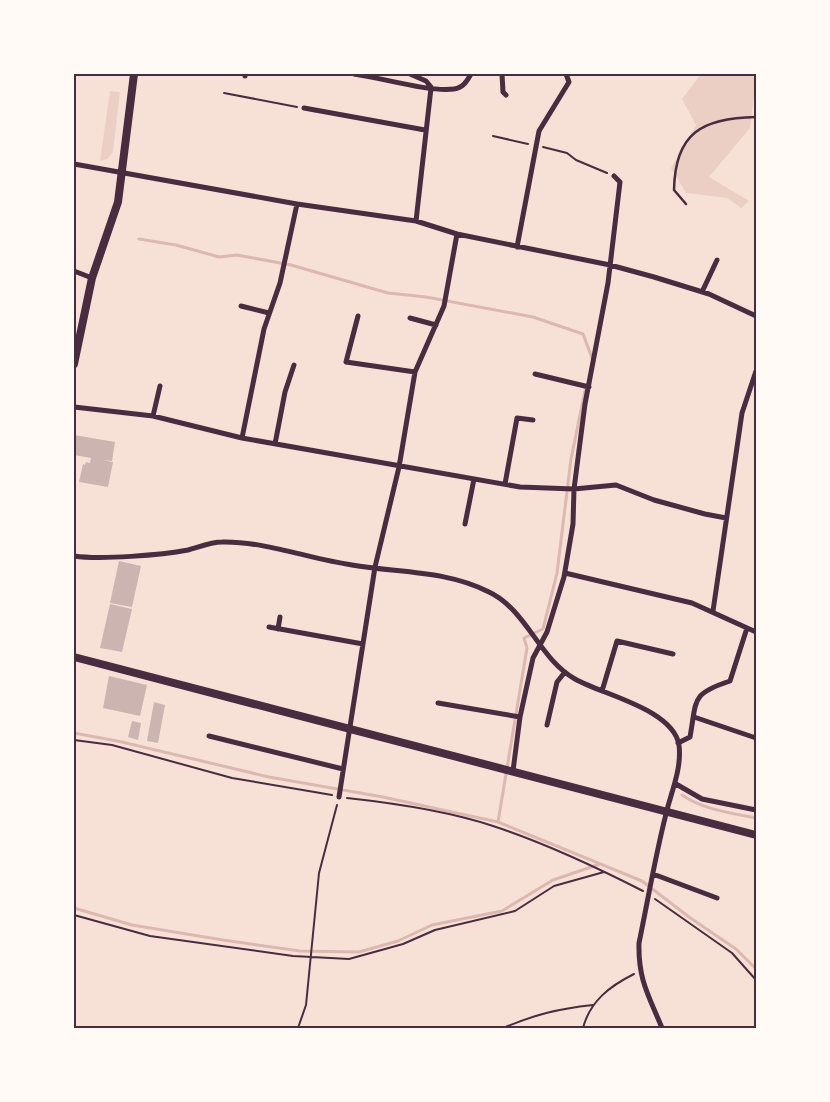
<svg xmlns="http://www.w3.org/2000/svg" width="830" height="1102" font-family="'PT Sans Narrow',sans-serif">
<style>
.green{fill:#ebcfc5}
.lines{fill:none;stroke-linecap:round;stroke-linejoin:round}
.stream{stroke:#dcb8b0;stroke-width:3}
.building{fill:#ccb4b1}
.path{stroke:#4a2c40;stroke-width:2}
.service{stroke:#4a2c40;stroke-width:2.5}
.minor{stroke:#4a2c40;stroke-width:5}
.secondary{stroke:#4a2c40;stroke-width:8}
.neatline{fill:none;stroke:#4a2c40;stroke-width:2}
</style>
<rect width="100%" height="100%" fill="#f7e1d7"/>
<!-- green -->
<path class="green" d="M701,74H756V98L754,97L750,128L709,177L749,201L741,208L727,198L686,193L671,168L696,125L682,99Z
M110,91L120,92L113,152L107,159L100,161Z"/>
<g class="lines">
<!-- stream -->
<path class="stream" d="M139,239L176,245L219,257L237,255L291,265L388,293L426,297L533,317L583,334L592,358
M74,733L122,742L269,777L383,797L498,822L642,881L689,917L736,949L756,969
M682,795C704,810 731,813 756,818
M498,822L527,648L524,638L543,629L557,573L571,459L586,386
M74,908L132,925L223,940L300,951L359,952L398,941L432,925L502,911L553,880L600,864"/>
</g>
<!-- building -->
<path class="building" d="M74,435L115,442L112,461L102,460L113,462L108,487L79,482L83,464L85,465L86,462L90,463L91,458L74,455Z
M119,561L141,566L132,607L110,603Z
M110,604L132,609L122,652L100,648Z
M109,676L147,685L140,716L103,708Z
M154,702L165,705L158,743L147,741Z
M132,721L141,723L138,740L128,737Z"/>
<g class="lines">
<!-- path -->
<path class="path" d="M224,93L297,107
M493,136L528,144
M543,147L567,153L576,160L607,173
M74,740L112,745L232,778L332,795
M347,798C393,803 448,811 493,826C545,843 594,866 643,891
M655,899L732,953L756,980
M74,915L150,936L293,956L349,959L403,944L435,930L515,911L554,886L604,872
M298,1028L306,1005L319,873L337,805
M503,1028C537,1014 557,1009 593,1005
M583,1028C590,1001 610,986 634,974"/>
<!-- service -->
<path class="service" d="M686,204L674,190C675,133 702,118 756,117"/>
<!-- minor -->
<path class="minor" d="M354,74C383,78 427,92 454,89C463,88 467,81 471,74
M410,74L426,81L431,87
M502,74L503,92L506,95
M245,76V74
M304,108L425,130
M74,164L297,204L416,221L457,234L610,265L654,277L709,294L756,316
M416,221L431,88
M517,247L539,131L569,82L566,74
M74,271L92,278
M702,292L717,260
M241,306L269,313
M358,316L346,362L415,372
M410,318L436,325
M535,374L589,387
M74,407L153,416L242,438L520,487L574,489L616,485L654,500L705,514L726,518
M153,416L160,386
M242,438L264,329L280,283L297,204
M275,444L285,392L294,365
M505,484L517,418L533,420
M465,524L474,479
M74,556C100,560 162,555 188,550C199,547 211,542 222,542C264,541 310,559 352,565C398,573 446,570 489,592C527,610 539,659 575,679C603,695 673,709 679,745C682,769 671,792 666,814C655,857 648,900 639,943C638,980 649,996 662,1028
M565,573L692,603L756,632
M713,611L742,413L756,371
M269,627L363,644
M278,629L280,617
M602,691L617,641L673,654
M438,703L520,717
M694,717L756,738
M547,725L557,682L565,672
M209,736L343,769
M678,743L690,737C697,698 691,694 730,681L747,628
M513,771L520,717L533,658L547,632L564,577L573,524L574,489L585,404L608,283L620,182L614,176
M676,784L702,799L756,810
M339,797L375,567L399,467L415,372L444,306L457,234
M653,874L717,898"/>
<!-- secondary -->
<path class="secondary" d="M74,364L92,278L118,202L134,74
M74,657L756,835"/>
</g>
<!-- border -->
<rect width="830" height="1102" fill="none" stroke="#fffaf5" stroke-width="150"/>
<rect x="75" y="75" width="680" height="952" class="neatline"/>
</svg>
